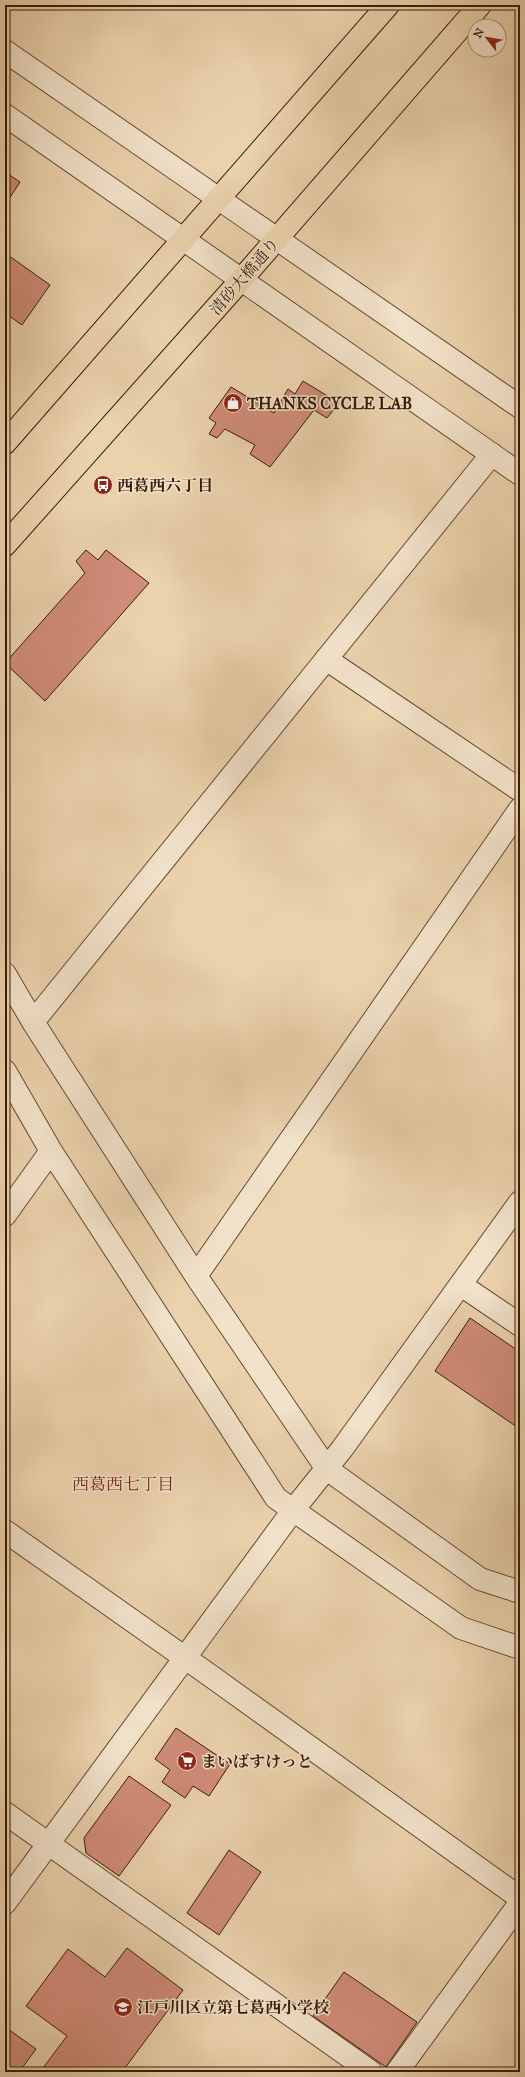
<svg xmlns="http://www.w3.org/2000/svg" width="525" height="2077" font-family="'IM FELL Great Primer','Noto Serif JP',serif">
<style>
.building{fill:#d18c7a;stroke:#381c06}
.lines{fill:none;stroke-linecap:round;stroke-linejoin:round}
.minor-casing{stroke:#654a30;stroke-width:24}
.major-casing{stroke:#381c06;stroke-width:24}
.minor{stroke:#f2e2ca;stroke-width:22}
.major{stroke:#ebd2ad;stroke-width:22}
.labels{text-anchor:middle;stroke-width:3;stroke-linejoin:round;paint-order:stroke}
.street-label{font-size:16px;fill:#381c06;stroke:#f2e2ca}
.poi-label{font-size:16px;font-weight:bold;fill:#381c06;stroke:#f2e2ca;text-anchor:start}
.neighbourhood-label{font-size:17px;fill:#7a1f14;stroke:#f2e2ca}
</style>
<rect width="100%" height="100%" fill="#ebd2ad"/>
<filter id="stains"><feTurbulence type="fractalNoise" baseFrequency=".005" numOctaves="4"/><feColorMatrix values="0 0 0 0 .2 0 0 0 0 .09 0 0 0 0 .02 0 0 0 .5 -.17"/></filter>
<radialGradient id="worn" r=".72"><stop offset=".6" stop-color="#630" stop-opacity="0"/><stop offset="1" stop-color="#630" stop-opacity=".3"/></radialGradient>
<!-- building -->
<path class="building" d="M5,172L20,182L5,205Z
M5,253L50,285L22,325L5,313Z
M303,381L339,403L327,418L314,410L270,467L250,454L255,445L225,429L217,438L209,434L216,423L209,418L231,387L274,413L288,389L295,394Z
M86,550L98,560L106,550L149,583L45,701L5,663L85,573L76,561Z
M470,1318L520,1352V1429L435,1371Z
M176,1728L230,1764L209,1796L193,1786L185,1798L162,1782L170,1770L155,1759Z
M129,1776L171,1805L119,1876L86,1853L84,1838Z
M229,1850L261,1872L219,1935L187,1913Z
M127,1948L183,1990L122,2072H40L67,2036L26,2006L68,1949L105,1977Z
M344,1972L417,2022L386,2067L313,2016Z
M5,2027L36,2049L19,2072H5Z"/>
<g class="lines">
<defs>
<path id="minor" d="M5,51L520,407
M5,115L520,474
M326,659L520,790
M5,974L33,1022L196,1276L327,1469L480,1579L520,1592
M33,1022L492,454
M5,1071L51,1151L276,1498L461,1628L520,1648
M5,1215L51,1151
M196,1276L520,809
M461,1285L520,1325
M5,1531L208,1674L520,1898
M5,1813L371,2072
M5,1903L294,1509L342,1449L520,1202
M397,2072L520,1903"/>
<path id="major" d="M5,443L388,5
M5,545L241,280L480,5"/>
</defs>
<!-- minor casing -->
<use href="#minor" class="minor-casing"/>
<!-- major casing -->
<use href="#major" class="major-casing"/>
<!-- minor -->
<use href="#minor" class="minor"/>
<!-- major -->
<use href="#major" class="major"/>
</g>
<!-- icons -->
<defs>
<symbol id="shop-disc" viewBox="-11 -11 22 22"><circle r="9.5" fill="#8f2418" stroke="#f2e2ca"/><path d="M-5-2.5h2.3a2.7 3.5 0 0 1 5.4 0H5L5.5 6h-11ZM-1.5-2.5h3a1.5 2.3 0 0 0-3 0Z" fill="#fff"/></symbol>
<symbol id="bus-disc" viewBox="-11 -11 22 22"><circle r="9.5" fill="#8f2418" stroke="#f2e2ca"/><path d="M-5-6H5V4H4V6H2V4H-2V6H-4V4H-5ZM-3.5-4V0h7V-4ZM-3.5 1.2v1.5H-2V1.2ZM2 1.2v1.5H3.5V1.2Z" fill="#fff"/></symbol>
<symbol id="supermarket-disc" viewBox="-11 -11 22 22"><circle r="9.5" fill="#8f2418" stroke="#f2e2ca"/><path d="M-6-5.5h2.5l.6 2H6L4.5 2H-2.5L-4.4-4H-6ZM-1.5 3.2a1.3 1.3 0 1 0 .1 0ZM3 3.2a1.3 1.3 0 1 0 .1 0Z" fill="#fff"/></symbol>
<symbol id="school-disc" viewBox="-11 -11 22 22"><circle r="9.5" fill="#8f2418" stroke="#f2e2ca"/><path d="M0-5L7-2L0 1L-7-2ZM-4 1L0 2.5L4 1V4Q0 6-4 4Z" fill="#fff"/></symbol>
</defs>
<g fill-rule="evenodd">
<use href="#shop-disc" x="222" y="392" width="22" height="22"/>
<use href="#bus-disc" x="92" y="474" width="22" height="22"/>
<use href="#supermarket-disc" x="176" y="1750" width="22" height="22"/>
<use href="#school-disc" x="112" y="1996" width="22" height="22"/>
</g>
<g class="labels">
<!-- street labels -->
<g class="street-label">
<text transform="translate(244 276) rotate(-49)" y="6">清砂大橋通り</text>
</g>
<!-- poi labels -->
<g class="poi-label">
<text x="247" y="409">THANKS CYCLE LAB</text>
<text x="117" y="491">西葛西六丁目</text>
<text x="201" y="1767">まいばすけっと</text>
<text x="137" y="2013">江戸川区立第七葛西小学校</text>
</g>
<!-- neighbourhood labels -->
<g class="neighbourhood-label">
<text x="123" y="1490">西葛西七丁目</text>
</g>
</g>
<!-- margin -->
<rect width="525" height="2077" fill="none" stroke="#ebd2ad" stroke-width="20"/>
<rect x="6" y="6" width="513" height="2065" fill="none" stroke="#381c06" stroke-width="2"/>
<rect x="10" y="10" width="505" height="2057" fill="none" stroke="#381c06"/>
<!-- north arrow -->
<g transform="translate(487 38) rotate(301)"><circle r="19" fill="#f2e2ca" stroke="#a8937c"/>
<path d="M0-3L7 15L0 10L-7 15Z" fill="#8f2418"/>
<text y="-6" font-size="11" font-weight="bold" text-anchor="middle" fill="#381c06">N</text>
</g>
<rect width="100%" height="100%" filter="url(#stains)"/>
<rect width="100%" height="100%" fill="url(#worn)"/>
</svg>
